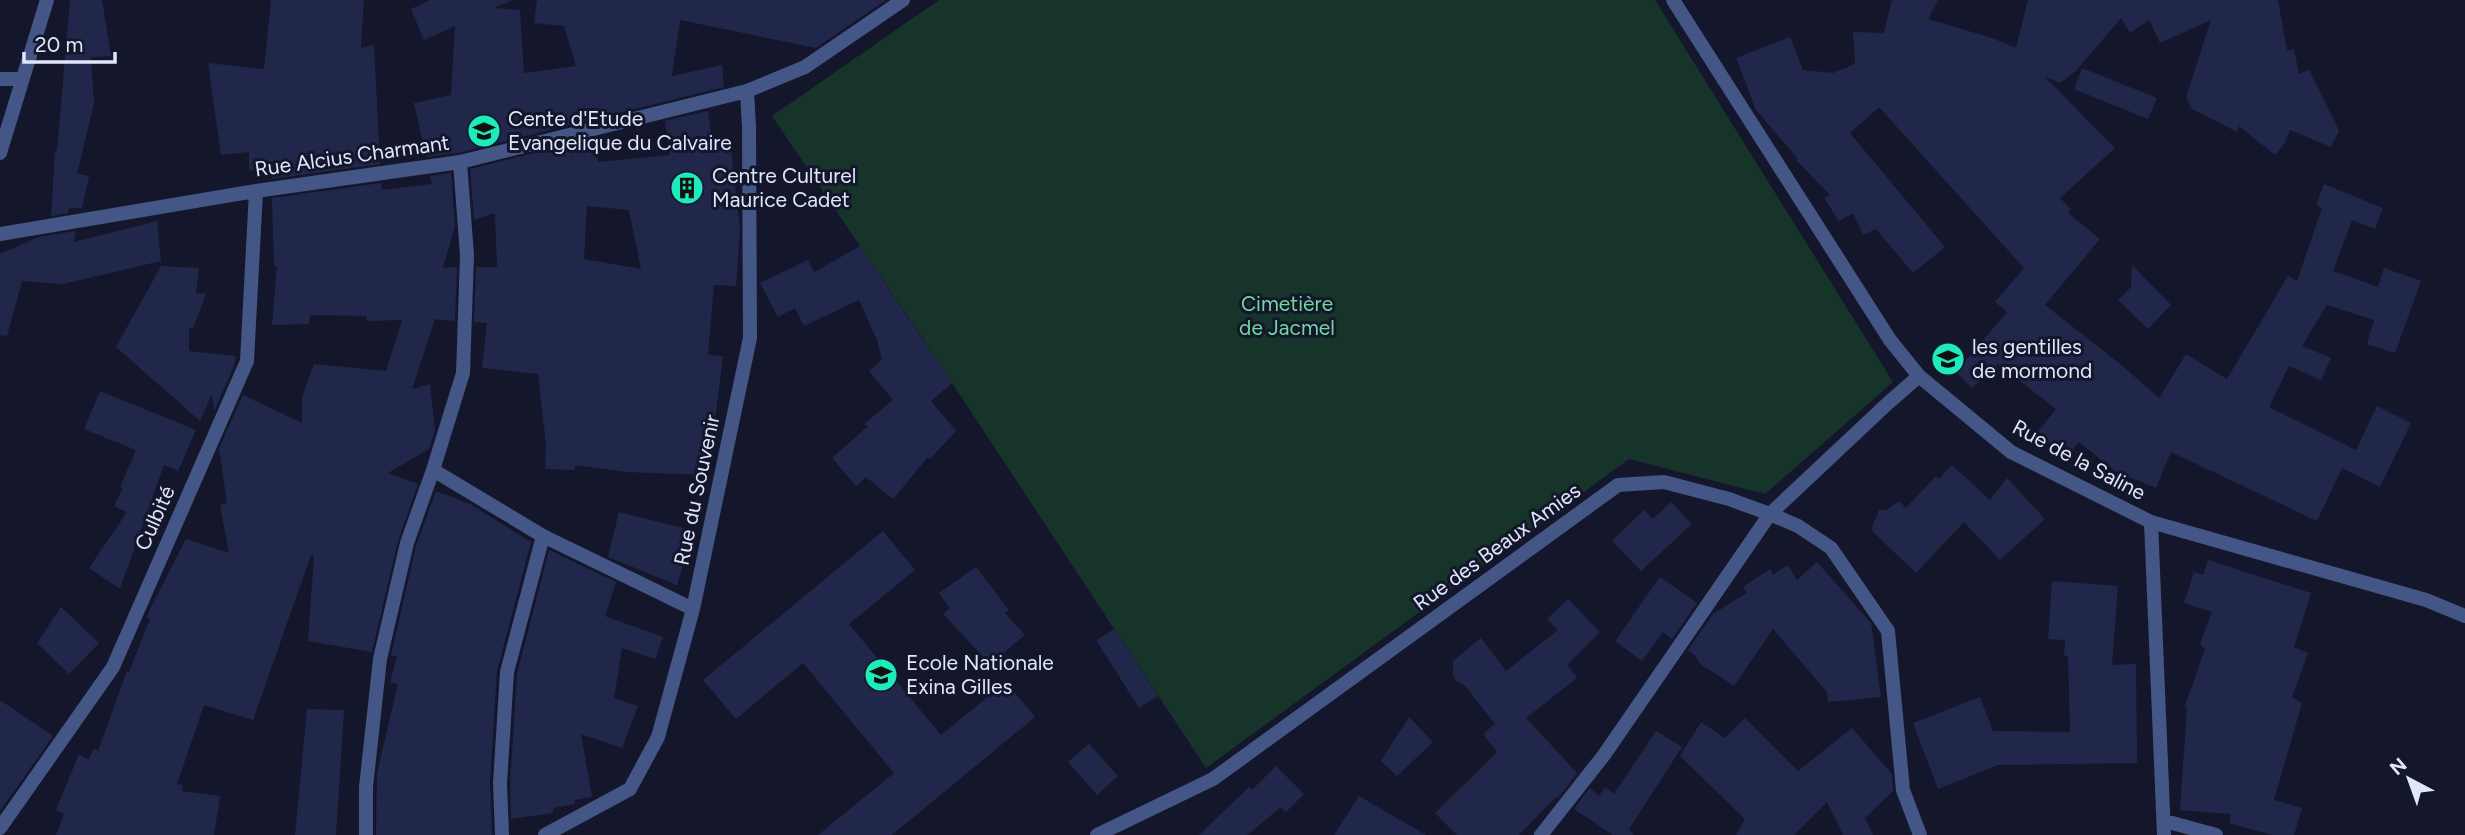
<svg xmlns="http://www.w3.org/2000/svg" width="2465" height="835" font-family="Figtree,sans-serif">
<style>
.green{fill:#17342a}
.building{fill:#21274a;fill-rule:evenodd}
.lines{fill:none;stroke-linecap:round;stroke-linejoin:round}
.minor{stroke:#435685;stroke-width:14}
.labels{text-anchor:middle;stroke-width:6;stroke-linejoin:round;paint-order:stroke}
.poi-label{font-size:21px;fill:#e0e6fc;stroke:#14172b;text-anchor:start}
.street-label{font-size:21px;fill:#e0e6fc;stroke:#14172b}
.park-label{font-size:21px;fill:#71d89c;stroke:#14172b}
</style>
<rect width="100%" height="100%" fill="#14172b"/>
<!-- green -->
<path class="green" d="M939,0H1655L1893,382L1765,494L1629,459L1206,768L917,330L772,116Z"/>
<!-- building -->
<path class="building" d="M70,0H102L111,56L91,57L94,103L77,174L89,176L82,208H69L68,213L51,216L55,151H57Z
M271,0H364L361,48L374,45L380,164L272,179V167L249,171V152L221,155L208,63L264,69Z
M431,0H513L494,8L520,10L524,73L576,66L564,26L534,23L537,0H886L816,48L680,20L672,76L722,65L724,87L614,114L592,116L593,119L458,153L426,157L414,103L451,95L455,26L424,40L411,9Z
M1892,0H1938L1928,19L1992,38L2016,48L2028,0H2278L2287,51L2294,49L2299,74L2309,69L2339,131L2331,147L2290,130L2285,143L2275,155L2239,126L2237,132L2192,109L2186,97L2211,20L2160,43L2149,20L2130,33L2121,18L2076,71L2060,83L2044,76L2115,148L2060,198L2071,209L2068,213L2100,239L2045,305L2120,364L2159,398L2186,354L2227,379L2288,276L2297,281L2322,208L2316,205L2324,184L2383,208L2375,229L2352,220L2333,271L2378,287L2384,268L2421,281L2395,353L2367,344L2374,320L2327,305L2302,346L2331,358L2321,380L2289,366L2269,407L2356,450L2377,406L2411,423L2380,487L2342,468L2317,521L2171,452L2156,488L2115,471L2079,442L2066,457L2037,433L2056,409L1998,364L1972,388L1956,372L2007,312L1995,302L2024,268L1879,107L1850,133L1945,247L1913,273L1876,229L1863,235L1853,213L1839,221L1824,198L1830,195L1796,160L1798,159L1756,110L1736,58L1790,37L1803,70L1833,73L1855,64L1853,32L1884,33Z
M2082,68L2157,98L2148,119L2074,89Z
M708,111L713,151L731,150L740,229L736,286L714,285L708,355L723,356L708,475L628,472L575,465V470L545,469L546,444L538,374L482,368L487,323L474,322L476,267H497L495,213L474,220L470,169L595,138L598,162L670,155L665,121ZM587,206L629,210L641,269L584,259Z
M451,173L455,226L443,268L457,267L455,321L435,319L412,389L430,384L435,430L429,449L388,473L418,484L398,541L372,652L308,641L314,556L311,555L253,720L204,705L177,784L183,785L182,791L220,796L214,835H56L64,814L56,810L79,754L88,760L94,749L98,751L127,671L129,672L150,619L147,618L150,609L186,539L229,553L220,505L227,503L219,448L243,395L302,423V397L314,364L386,371L402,320L367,321L366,316L310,315L309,324L272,325L277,266H274L272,198L381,183L382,190L432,184L430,176Z
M157,221L161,261L63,284L22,281L7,336L0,335V254L39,237L76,231L74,242Z
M860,246L952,383L931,401L956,431L930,459L928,457L893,499L866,477L856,486L832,458L868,426L864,424L893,400L869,371L882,359L877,340L859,300L804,326L795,308L778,317L760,283L808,260L814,272Z
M2132,265L2171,305L2148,329L2118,300L2131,287Z
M161,266L199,268L196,293L206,294L193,328H189V351L236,356L234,366L214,411L212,394L200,421L116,347Z
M100,391L196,430L178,471L164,465L120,589L89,568L127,512L114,506L123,488L120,487L136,450L84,429Z
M1952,465L1990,500L2007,478L2045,519L2000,560L1964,522L1916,573L1871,530L1879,510H1887L1899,501L1906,508L1936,476L1939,479Z
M436,491L470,504L531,542L497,671L490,783L492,835H376L377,773L398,684L390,682L397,657L391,655L416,546Z
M1671,502L1692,524L1641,571L1612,541L1644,510L1653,519Z
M619,512L694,531L677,585L608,557Z
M883,531L915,570L849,624L941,735L1006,682L1035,717L892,835H818L894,773L803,663L736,719L703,680Z
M549,550L616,582L605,616L663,637L655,659L622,648L614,698L638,706L622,748L581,734L592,797L575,800V804L553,808V813L511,819L510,783L517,674Z
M2208,560L2311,593L2294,647L2308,653L2292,697L2302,703L2274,800L2302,808L2294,835H2272L2229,823L2231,814L2180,810L2187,707L2185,706L2205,649L2200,644L2212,612L2184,603L2194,572L2203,575Z
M1817,562L1871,623L1881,697L1828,702L1827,692L1773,629L1734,686L1699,663L1695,655L1688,650L1713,614L1747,593L1743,587L1770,569L1773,575L1788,565L1797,580Z
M976,567L1009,610L1005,613L1025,635L990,664L943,614L950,608L939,593Z
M1660,577L1697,603L1672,639L1663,632L1642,661L1615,641Z
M2052,581L2118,586L2112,665L2136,664L2137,763L1998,765L1938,789L1913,723L1980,697L1993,731L2070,732L2068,656L2064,655L2065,640L2048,639Z
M1568,599L1600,632L1567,665L1577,678L1526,718L1577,773L1558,798L1556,797L1519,835H1457L1435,813L1497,752L1483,734L1495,724L1465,686L1456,681L1453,675V661L1481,638L1506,671L1558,630L1547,619Z
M61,607L99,643L69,674L37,643Z
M1114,629L1158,696L1139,708L1096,640Z
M0,700L53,736L0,811Z
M307,709L344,710L336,835H295Z
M1409,717L1433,742L1397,776L1381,761Z
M1745,718L1798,771L1852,728L1892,774L1893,791L1865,818L1873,835H1843L1827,802L1794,835H1736L1745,819L1680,756L1701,722L1725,738Z
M1656,731L1682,747L1629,829L1634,835H1613L1574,809L1590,788L1599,796L1605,787L1614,794Z
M1089,744L1118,776L1097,795L1068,762Z
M1276,766L1304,794L1286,812L1281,807L1247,835H1199L1249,787L1252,790Z
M1359,796L1378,807L1426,835H1334Z"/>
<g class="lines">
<!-- minor -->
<path class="minor" d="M1673,0L1890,340L1919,376L2011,452L2151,522L2426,600L2465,616
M0,79H22
M0,153L47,0
M0,234L256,191L460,162L747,91L805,67L903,0
M433,470L543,536L693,609
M2151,522L2164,835
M2165,821L2216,835
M0,828L113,667L247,361L256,191
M366,835V787L380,659L407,543L433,470L463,373L467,255L460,162
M502,835L500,783L507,672L543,536
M545,835L630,789L658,737L693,609L750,338L749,127L747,91
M1097,835L1213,779L1618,485L1664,482L1729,499L1770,514L1887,404L1919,376
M1541,835L1604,755L1770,514L1798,526L1831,548L1888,631L1903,790L1920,835"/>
</g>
<!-- icons -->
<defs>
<symbol id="school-disc" viewBox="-11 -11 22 22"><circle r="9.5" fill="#1debbc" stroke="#14172b"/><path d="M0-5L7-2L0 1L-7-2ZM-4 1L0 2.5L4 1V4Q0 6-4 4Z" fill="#111"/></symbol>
<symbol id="building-disc" viewBox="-11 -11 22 22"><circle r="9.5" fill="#1debbc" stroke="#14172b"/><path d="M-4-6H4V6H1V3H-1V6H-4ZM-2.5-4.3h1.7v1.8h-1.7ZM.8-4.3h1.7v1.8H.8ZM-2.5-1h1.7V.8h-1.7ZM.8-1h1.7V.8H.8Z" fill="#111"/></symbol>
</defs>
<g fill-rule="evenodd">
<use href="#school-disc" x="465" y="112" width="38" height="38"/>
<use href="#building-disc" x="668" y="169" width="38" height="38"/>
<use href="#school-disc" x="1929" y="340" width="38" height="38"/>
<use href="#school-disc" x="862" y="656" width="38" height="38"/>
</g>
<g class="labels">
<!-- poi labels -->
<g class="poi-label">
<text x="508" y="126">Cente d'Etude<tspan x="508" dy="24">Evangelique du Calvaire</tspan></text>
<text x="712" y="183">Centre Culturel<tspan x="712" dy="24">Maurice Cadet</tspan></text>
<text x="1972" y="354">les gentilles<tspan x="1972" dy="24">de mormond</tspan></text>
<text x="906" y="670">Ecole Nationale<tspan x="906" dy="24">Exina Gilles</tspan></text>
</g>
<!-- street labels -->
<g class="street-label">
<text transform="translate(352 156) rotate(-8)" y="7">Rue Alcius Charmant</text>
<text transform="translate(2079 460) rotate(28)" y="7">Rue de la Saline</text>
<text transform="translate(697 490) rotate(-78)" y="7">Rue du Souvenir</text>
<text transform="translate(155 518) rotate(-66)" y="7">Culbité</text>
<text transform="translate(1497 547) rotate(-36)" y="7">Rue des Beaux Amies</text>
</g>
<!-- park labels -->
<g class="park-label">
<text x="1287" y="311">Cimetière<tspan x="1287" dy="24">de Jacmel</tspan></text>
</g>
</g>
<!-- north arrow -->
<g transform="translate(2409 779) rotate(319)" stroke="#14172b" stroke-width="5" paint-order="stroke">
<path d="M0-5L12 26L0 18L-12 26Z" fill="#e0e6fc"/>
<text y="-10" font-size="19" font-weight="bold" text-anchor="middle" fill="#e0e6fc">N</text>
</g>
<!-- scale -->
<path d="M24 52v10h91v-10" fill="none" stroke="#e0e6fc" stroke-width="3.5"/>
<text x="35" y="52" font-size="21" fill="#e0e6fc" stroke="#14172b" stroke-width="5" paint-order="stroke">20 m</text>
</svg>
